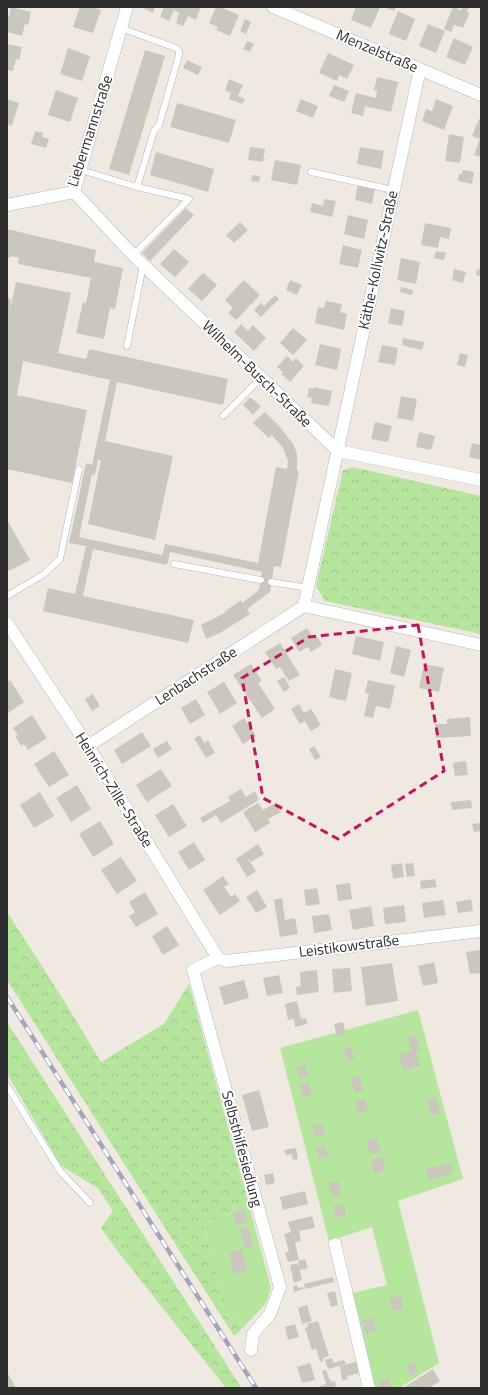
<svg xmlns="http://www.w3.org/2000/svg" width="488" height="1395" font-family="'Titillium Web',sans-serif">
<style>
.forest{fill:url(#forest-crowns)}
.park{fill:#b6e59e}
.building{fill:#cbc7bf}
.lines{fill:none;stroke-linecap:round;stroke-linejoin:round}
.service-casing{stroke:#b4b7c1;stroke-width:7}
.minor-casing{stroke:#b4b7c1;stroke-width:13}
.service{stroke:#fff;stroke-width:6}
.minor{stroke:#fff;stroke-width:12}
.rail-casing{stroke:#a3a6b8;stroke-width:4.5}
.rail{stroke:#fff;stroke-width:3;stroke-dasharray:9;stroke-linecap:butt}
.marked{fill:none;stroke:#c2185b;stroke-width:3;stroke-dasharray:8 5;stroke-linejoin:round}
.labels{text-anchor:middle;stroke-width:3.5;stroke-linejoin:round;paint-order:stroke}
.street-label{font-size:15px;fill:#2e2e2e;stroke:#fff}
</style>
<defs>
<pattern id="forest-crowns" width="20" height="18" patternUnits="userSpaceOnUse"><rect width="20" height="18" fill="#b6e59e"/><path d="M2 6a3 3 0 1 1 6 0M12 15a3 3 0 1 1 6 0" fill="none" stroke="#9dc588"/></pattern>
</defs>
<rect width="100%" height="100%" fill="#efe9e1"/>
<!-- forest -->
<path class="forest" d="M353,467L481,496V634L325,601L316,586L343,470Z
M7,912L63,999L101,1062L164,1024L189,984L249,1205L203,1224L225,1300L243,1328L234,1336L7,980Z
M7,1022L241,1387L239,1388H226L116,1249L101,1228L113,1211L98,1188L61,1166L7,1074Z"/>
<!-- park -->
<path class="park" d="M418,1010L463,1179L398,1201L439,1363L399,1388H372L348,1294L387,1285L372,1227L329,1241L280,1048Z
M249,1205L271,1288L266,1303L243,1328L225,1300L203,1224Z"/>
<!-- building -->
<path class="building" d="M11,7L31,12L28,25L25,24L22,36L7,32V23Z
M80,7H91L101,10L93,33L73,27Z
M145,7H155L153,13L144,9Z
M164,7H201L196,20L188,16L183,26L176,23L179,13L174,10L169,21L160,17Z
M216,7H220L239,15L230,36L216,30L218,27L209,23Z
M356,7H380L371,28L351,20Z
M384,7H396L394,11Z
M453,7L461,10L462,7H469L467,12L470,13L463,28L454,25L451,32L444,29Z
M398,11L415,19L406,41L389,34Z
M245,19L251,22L246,34L240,31Z
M428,24L445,31L436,53L419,46Z
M454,38L473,47L465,65L446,57Z
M247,41L254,44L250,52L243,49Z
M7,44L22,47L19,60L16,59L13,71L7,70Z
M68,48L90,56L82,81L60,74Z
M145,50L165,56L129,175L109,169Z
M328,53L354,65L347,79L339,75L337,81L319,73Z
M187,60L202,67L198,75L183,68Z
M377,77L398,82L391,112L365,106L363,116L351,113L356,93L376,98L377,91L374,90Z
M229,79L243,85L238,96L245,99L242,104L229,99L231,93L225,90Z
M334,85L349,91L344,102L329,96Z
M56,90L78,98L70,122L48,115Z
M7,99L19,103L12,126L7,124Z
M301,99L318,106L313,118L296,111Z
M436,99L453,106L444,130L422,121L426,109L432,111Z
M177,103L236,120L229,143L170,127Z
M479,119H481V157L474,155L480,139L472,136Z
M35,131L43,133L42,137L49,139L46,148L31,144Z
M449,134L464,137L460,163L445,161Z
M250,147L265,149L263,162L248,160Z
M360,147L384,151L381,169L357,164Z
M156,152L214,169L208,192L150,175Z
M275,160L301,165L297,185L271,180Z
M463,170L474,172L472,184L458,181L459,174H462Z
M252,175L260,176L259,182L251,181Z
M358,184L375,188L372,204L355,200Z
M324,199L336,201L332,217L310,212L312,203L323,206Z
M186,208L194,215L150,261L142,253Z
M348,215L368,220L364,239L344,234Z
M240,222L248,230L234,243L226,235Z
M425,223L451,228L449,239L440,237L438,248L421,245Z
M7,229L96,250L94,262L123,268L115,309L110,308L104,339L76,333L83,302L86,303L91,278L18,264L19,258L13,256L7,258Z
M343,245L362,250L358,268L339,264Z
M174,249L189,262L175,277L160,264Z
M436,251L446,253L444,260L434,258Z
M401,258L420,262L416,284L397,280Z
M454,269L466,272L463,283L452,280Z
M477,269L481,270V276L476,275Z
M203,273L217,285L202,301L188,289Z
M244,280L260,295L236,320L228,313L233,308L225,300Z
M290,280L302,285L297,295L286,290Z
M16,282L71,293L58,353L86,359L89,349L228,379L223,405L117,382L105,441L173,456L155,540L88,524L101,460H98L95,475L92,474L79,537L162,555L165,544L258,563L276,467L287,469L288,461L283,448L272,435L269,438L253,423L265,412L280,427L293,444L297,454V471H299L281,567L274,566L270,592L247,609L250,614L220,633L206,639L201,625L225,613L224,612L241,600L242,603L259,590L262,572L170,552L167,565L93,549L83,596L194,620L188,643L43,611L48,588L75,594L86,546L69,543L86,463L92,465L110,380L23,361L17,395L87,410L72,483L7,469V296L11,300L10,310Z
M401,287L413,290L412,295L400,292Z
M275,295L279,299L261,317L254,310L261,303L264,306Z
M326,301L342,304L340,312L347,314L344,330L315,323L318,307L324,308Z
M391,308L405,311L402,326L388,323Z
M241,324L248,331L253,325L266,338L254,351L234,332Z
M293,328L307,340L293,355L280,343Z
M403,338L424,342L422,350L402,345Z
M320,344L341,349L337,370L315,365Z
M382,345L398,348L395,365L378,362Z
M460,353L468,355L465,367L457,365Z
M287,356L293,362L296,358L304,366L290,382L281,374L283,372L277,367Z
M314,387L332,391L329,406L311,403L312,398L307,397L309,388L314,389Z
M401,396L417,399L413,421L397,418Z
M250,397L261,406L253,415L243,405Z
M375,422L392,426L388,442L371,439Z
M419,432L435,436L431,450L416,447Z
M472,443L481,445V460L469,457Z
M7,520L30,560L9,571L7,567Z
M307,628L313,638L317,636L322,645L311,652L308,647L299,652L291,638Z
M356,636L384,642L380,661L352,654Z
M280,643L300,675L289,681L280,667L276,669L265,652Z
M396,646L411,650L404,677L390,673Z
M251,664L262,681L258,683L275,709L262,718L233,675Z
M424,664L444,668L439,692L419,688Z
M335,669L352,673L346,701L329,697Z
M284,677L290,688L284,692L277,681Z
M10,680L24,702L7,714V682Z
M368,680L395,686L390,709L376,706L373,718L364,716L369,694L365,693Z
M224,682L237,703L220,714L207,692Z
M93,694L100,706L92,711L85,699Z
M196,699L205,715L190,724L181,708Z
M299,704L304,713L311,709L321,725L311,731L305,721L300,724L291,709Z
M32,715L47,738L28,750L24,744L21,746L15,736L18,735L13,728Z
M470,717L471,736L436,738L435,724H447V719Z
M244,718L256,736L243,744L232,726Z
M142,732L151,746L122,764L114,750Z
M200,735L204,743L208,740L215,753L206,758L194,738Z
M167,741L172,749L158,758L153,749Z
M314,746L321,757L315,760L309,749Z
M54,751L69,775L49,787L34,764Z
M466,761L468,775L455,776L453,763Z
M161,769L172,786L147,802L136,785Z
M77,785L91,809L71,822L56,798Z
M241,789L246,797L255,791L259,800L221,823L216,815L203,823L200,818L230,801L228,797Z
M40,792L54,816L34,828L20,805Z
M471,800L472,808L452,810L451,802Z
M258,803L263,810L275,803L281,812L268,819L270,823L255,832L243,812Z
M173,804L187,826L169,837L155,815Z
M100,821L114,844L93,857L79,834Z
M481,823V831L474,832L472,824Z
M194,842L205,860L189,870L178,852Z
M258,844L264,854L251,862L246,856L256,871L247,877L236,859Z
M121,857L137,881L117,894L101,870Z
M402,863L404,877L393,879L391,865Z
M413,863L415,876L407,877L405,864Z
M223,876L229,884L224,887L231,897L235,894L240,901L220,915L203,890Z
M435,879L437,887L421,889L420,881Z
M350,883L352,899L338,901L336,885Z
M317,888L320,904L306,906L304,890Z
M257,890L267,907L256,913L246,897Z
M145,892L158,914L136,927L129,916L135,912L129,902Z
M282,898L285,920L295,918L298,934L280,937L274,900Z
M471,899L473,911L458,913L456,902Z
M443,900L446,915L424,918L422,903Z
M404,905L406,922L385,924L383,908Z
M371,906L374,926L353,930L349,910Z
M329,914L332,930L314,933L312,916Z
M167,926L179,945L163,955L152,936Z
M480,950L481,973L470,974L466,952Z
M434,962L438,983L423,986L418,966Z
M392,963L398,1001L366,1006L361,967Z
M350,968L352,991L334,993L332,969Z
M317,970L319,992L297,995L296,987L301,986L300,972Z
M279,975L283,993L267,996L263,978Z
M244,980L249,998L224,1005L219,987Z
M297,1001L301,1019L306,1018L307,1024L295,1027L294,1019L288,1020L285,1004Z
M343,1022L346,1034L337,1037L334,1024Z
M416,1035L420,1051L416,1052L420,1066L403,1070L399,1054L411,1051L408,1037Z
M351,1047L355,1059L348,1061L344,1049Z
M305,1064L308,1076L299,1078L296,1067Z
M359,1076L363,1091L355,1093L351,1078Z
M309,1083L312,1095L303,1097L300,1085Z
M259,1090L269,1127L252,1131L242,1095Z
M436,1097L440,1113L431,1115L427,1099Z
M365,1099L368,1110L358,1113L355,1101Z
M322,1124L325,1134L315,1137L312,1126Z
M377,1138L381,1152L370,1155L367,1141Z
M325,1146L328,1156L319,1158L316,1148Z
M296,1148L298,1159L293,1160L292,1154L286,1155L284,1150Z
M383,1157L386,1170L374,1174L371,1161Z
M450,1163L453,1173L429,1180L426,1169Z
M273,1173L275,1183L266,1185L264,1175Z
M338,1180L341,1194L332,1197L328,1183Z
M305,1191L308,1204L283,1210L280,1197Z
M343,1203L346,1215L336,1217L333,1206Z
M244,1209L248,1222L236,1225L233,1212Z
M312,1216L315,1228L299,1231L301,1241L295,1242L299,1260L288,1262L285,1253L289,1252L284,1234L291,1232L288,1222Z
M248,1227L253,1246L245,1248L240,1229Z
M242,1249L247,1271L234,1274L229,1252Z
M305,1259L308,1268L300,1270L298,1261Z
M298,1263L302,1280L294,1283L290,1265Z
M333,1277L334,1282L305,1289L304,1284Z
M297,1285L298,1288L303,1287V1289L294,1292L293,1286Z
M335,1291L338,1305L331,1307L327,1293Z
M401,1296L403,1309L392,1311L389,1298Z
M307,1305L312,1321L302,1324L298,1308Z
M372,1318L376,1331L366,1334L362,1320Z
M318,1321L329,1356L323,1358V1361L320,1362L316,1348L312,1350L305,1328L308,1327L307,1324Z
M295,1324L299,1337L288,1340L285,1327Z
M332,1358L333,1363L344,1360L346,1364L328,1369L325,1360Z
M356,1362L359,1373L347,1376L348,1379L342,1380L340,1366Z
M415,1362L418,1374L410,1376L407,1364Z
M310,1363L315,1380L302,1383L297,1367Z
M433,1369L440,1381L429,1388H403Z
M326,1370L329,1379H330L331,1382L335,1381L336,1386L330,1388H320V1386L326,1384L322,1371Z
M7,1372L16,1388H7Z
M389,1379L391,1388H380L378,1381Z"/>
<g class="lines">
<defs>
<path id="service" d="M81,170L137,187L154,131L159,125L179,55V51L176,48L121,28
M311,172L393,190
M133,255L189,199L137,187
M127,346L143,266
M223,416L261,378
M174,564L261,580
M271,582L308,588
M7,596L44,574L60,559L79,469
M7,1086L60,1171L90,1203"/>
<path id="minor" d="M273,7L481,95
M74,192L133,255L338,451L481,480
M74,192L127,7
M7,205L74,192
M304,606L420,69
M7,623L88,746L218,958
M88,746L304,606L481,645
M218,958L193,970L280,1287L270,1314L253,1334L251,1350
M218,958L226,961L481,931
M335,1244L369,1388"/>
</defs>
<!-- service casing -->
<use href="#service" class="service-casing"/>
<!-- minor casing -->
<use href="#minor" class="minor-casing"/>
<!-- service -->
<use href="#service" class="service"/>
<!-- minor -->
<use href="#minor" class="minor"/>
<defs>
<path id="rail" d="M7,997L256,1388"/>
</defs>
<!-- rail casing -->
<use href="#rail" class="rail-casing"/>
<!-- rail -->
<use href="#rail" class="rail"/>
</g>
<!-- marked area -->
<path class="marked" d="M418,625L444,771L338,839L263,798L242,678L309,637Z"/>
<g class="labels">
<!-- street labels -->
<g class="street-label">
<text transform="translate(377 51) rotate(23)" y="5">Menzelstraße</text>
<text transform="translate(90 131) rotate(-72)" y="5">Liebermannstraße</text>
<text transform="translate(378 260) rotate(-78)" y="5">Käthe-Kollwitz-Straße</text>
<text transform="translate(257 374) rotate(44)" y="5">Wilhelm-Busch-Straße</text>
<text transform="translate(196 676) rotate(-33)" y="5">Lenbachstraße</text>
<text transform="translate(114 790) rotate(58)" y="5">Heinrich-Zille-Straße</text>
<text transform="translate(349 946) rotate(-7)" y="5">Leistikowstraße</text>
<text transform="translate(242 1149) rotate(75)" y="5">Selbsthilfesiedlung</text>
</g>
</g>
<!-- border -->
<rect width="488" height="1395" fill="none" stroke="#2e2e2e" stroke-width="16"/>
</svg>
